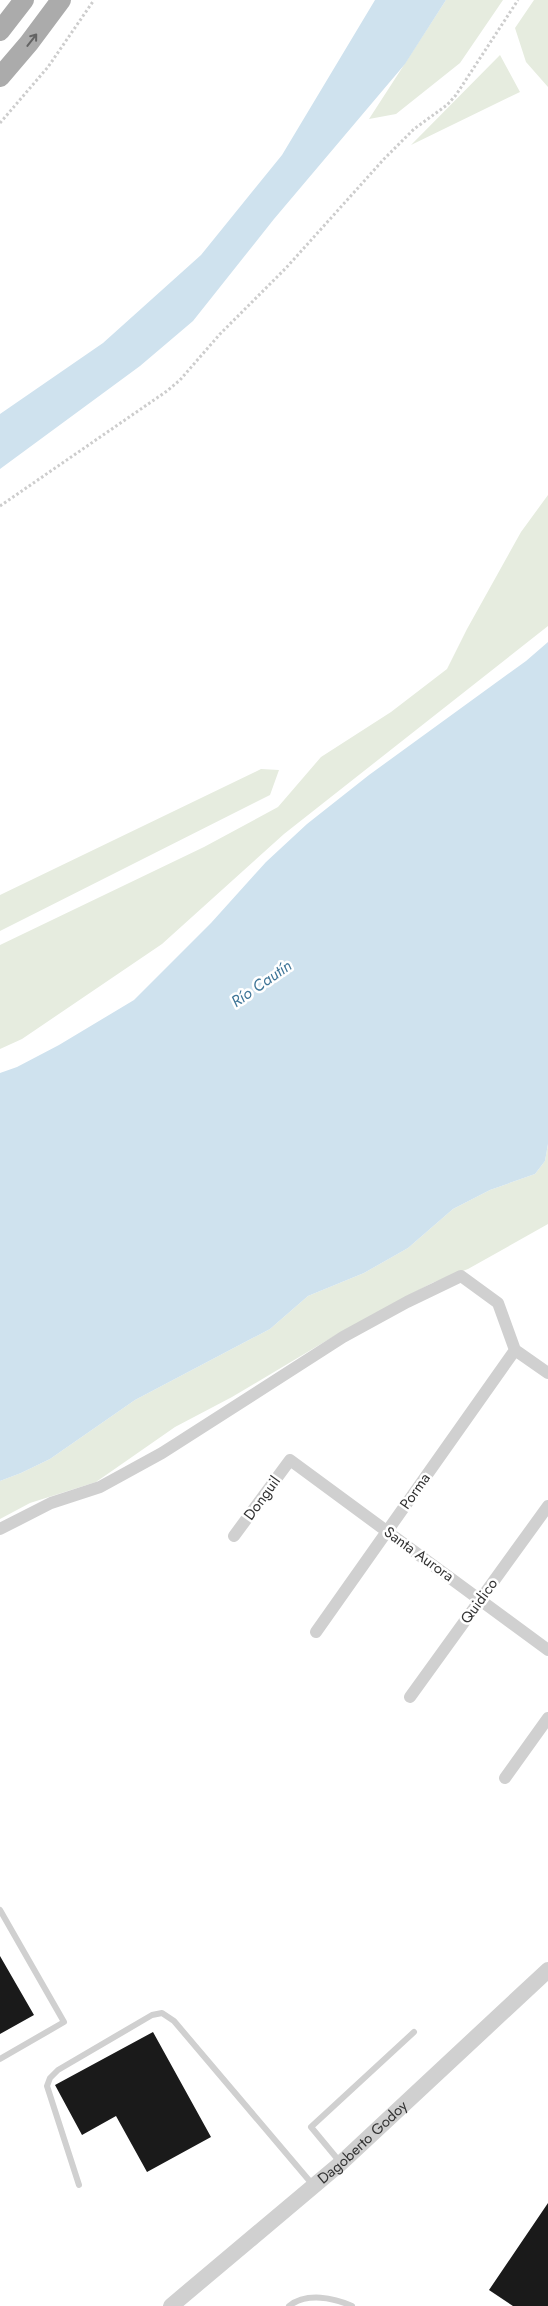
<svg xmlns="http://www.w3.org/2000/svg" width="548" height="2306" font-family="Jost,sans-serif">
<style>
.green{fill:#e6ecdf}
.water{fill:#cfe2ee}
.building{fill:#1a1a1a}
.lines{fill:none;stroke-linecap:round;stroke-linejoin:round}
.path{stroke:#cdcdcd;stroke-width:3;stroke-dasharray:2.5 2.5;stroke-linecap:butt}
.service{stroke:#d0d0d0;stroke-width:6}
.minor{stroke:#d0d0d0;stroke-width:12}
.tertiary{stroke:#d0d0d0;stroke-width:16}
.primary{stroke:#ababab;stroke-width:20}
.oneway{stroke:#636363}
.labels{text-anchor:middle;stroke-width:5;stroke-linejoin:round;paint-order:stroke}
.street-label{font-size:15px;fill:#333;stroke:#fff}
.water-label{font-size:16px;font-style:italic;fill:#3f7597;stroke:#fff}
</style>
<rect width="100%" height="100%" fill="#fff"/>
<!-- green -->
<path class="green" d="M446,0H503L460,63L396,114L369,119Z
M534,0H548V87L526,62L515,28Z
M500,55L520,92L411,145Z
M548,495V626L284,834L162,944L22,1039L0,1049V945L204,847L278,807L321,757L391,712L447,669L467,629L521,532Z
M261,769L279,770L270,795L0,931V895Z
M548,1144V1224L468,1269L432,1283L341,1332L232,1397L175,1427L96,1482L30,1503L0,1519V1481L21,1473L50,1459L135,1400L270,1329L308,1296L364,1273L408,1248L453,1209L490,1190L535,1174L545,1161Z"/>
<!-- water -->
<path class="water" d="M375,0H446L405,64L274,219L193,321L140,366L0,469V414L103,343L201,255L282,155Z
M548,642V1144L545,1161L535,1174L490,1190L453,1209L408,1248L364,1273L308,1296L270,1329L135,1400L50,1459L21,1473L0,1481V1073L17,1067L59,1045L134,1000L211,923L266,862L307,824L369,775L526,661Z"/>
<!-- building -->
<path class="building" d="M0,1956L34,2015L0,2034Z
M153,2032L211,2137L147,2172L116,2116L82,2135L55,2085Z
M548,2203V2306H513L489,2290Z"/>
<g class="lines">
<!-- path -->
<path class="path" d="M0,123L48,67L94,0
M0,506L167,391L180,380L220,334L286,268L384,159L414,129L447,105L456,95L518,0"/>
<!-- service -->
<path class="service" d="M0,1910L64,2022L0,2059
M340,2162L311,2127L414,2032
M79,2185L47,2086L50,2078L58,2070L152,2015L162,2013L174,2021L313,2185
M289,2306C307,2292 334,2298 352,2306"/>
<!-- minor -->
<path class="minor" d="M515,1350L548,1373
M0,1529L51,1503L100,1487L162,1453L343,1337L407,1302L461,1276L498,1303L515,1350
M234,1536L290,1460L548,1650
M316,1632L515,1350
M410,1697L548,1506
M505,1778L548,1718"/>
<!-- tertiary -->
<path class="tertiary" id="s1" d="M171,2306L341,2163L548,1970"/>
<!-- primary -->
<path class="primary" d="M0,31L24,0
M0,77L29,43L61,0"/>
</g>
<!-- one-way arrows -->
<defs><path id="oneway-shaft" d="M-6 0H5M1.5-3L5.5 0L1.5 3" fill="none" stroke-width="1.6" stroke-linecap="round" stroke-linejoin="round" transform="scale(1.25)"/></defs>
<use class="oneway" href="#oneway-shaft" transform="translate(32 40) rotate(-52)"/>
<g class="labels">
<!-- street labels -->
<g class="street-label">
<text transform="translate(415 1491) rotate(-55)" y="5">Porma</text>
<text transform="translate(262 1498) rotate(-54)" y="5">Donguil</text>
<text transform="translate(419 1554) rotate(36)" y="5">Santa Aurora</text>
<text transform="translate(479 1601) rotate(-54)" y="5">Quidico</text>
<text dy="5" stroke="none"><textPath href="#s1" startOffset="252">Dagoberto Godoy</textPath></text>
</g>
<!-- water labels -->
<g class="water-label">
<text transform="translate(261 983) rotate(-35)" y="6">Río Cautín</text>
</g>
</g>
</svg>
